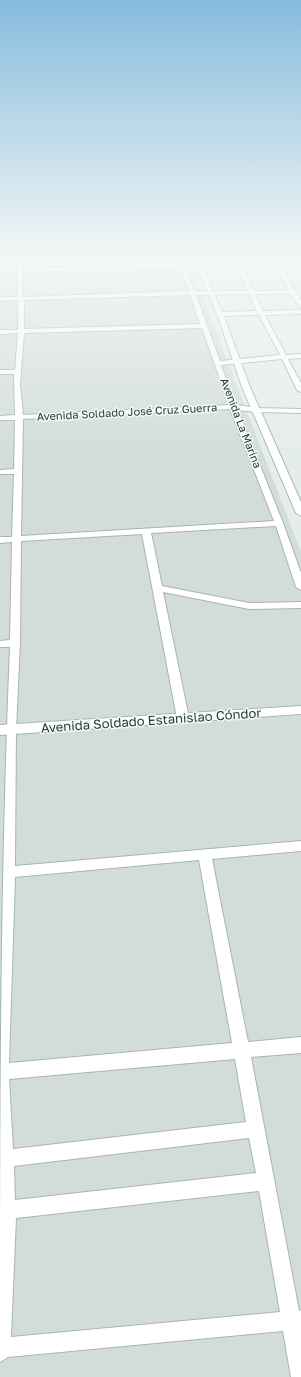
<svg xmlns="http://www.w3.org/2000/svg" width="301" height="1377" font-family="'Golos Text',sans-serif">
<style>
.built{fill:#d3ddd8}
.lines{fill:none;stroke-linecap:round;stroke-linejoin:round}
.minor-casing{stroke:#a8b5af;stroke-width:2}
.tertiary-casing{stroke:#a8b5af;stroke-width:2}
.minor{fill:#fff;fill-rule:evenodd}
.tertiary{fill:#fff;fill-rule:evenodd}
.labels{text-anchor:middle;stroke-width:3;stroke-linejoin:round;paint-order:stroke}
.far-street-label{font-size:11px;fill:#253d35;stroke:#f5faf7}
.street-label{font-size:13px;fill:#253d35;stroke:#f5faf7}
</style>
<rect width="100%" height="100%" fill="#e5ede9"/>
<!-- built -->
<path class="built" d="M0,259H188L301,552V1377H0Z"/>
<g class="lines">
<defs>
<path id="minor" d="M17,259H23V269L179,263L177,259H183L194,291H248L233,259H239L254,291L289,290L270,259H276L301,300V307L299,306L291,294H255L263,311L301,310V314L265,315L286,355L301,354V358L288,359L301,383V392L297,390L282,359L221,365L236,405L257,408L301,409V413L257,412L238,410L283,523L301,573V590L296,587L276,526L151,533L162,586L249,603L301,602V608L249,609L163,592L189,718L187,721H179L177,718L142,534L21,541L20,643L16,729L15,866L301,841V851L212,859L248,1042L301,1037V1053L251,1057L299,1311L301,1310V1377H291L283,1331L8,1357L0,1362C0,1124 0,885 10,647H0V641L10,640L12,542L0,543V537H12L14,474H0V470L14,469L15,420H0V416L15,415L14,374H0V370H15L18,333L0,334V330H18V300L0,301V297H18L17,272L0,273V269H17ZM180,267L189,291L23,297V272ZM249,294L257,311L220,312L217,314L220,316L259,315L280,355L220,361L196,295ZM190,295L200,324L24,329V300ZM202,328L229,405L23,415L20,384L24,333ZM230,409L274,521L21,536L23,419ZM199,860L232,1043L9,1063L15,877ZM235,1059L246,1122L13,1149L9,1079ZM249,1138L256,1173L15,1200L14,1166ZM259,1191L280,1312L11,1337L16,1218Z"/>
<path id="tertiary" d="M193,259H199L223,314L250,387L301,502V516L296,513L242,387L217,314Z
M301,706V714L0,735V725Z"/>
</defs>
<!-- minor casing -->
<use href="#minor" class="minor-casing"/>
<!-- tertiary casing -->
<use href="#tertiary" class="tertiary-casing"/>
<!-- minor -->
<use href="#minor" class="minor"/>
<!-- tertiary -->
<use href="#tertiary" class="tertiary"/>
</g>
<!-- sky -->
<linearGradient id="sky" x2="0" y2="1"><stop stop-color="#85bcdd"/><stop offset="0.57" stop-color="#f3f7f5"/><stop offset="1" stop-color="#f3f7f5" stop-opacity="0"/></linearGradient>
<rect width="301" height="452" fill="url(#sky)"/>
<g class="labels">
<!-- far-street labels -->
<g class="far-street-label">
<text transform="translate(127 412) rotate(-3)" y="4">Avenida Soldado José Cruz Guerra</text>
<text transform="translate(241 423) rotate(69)" y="4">Avenida La Marina</text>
</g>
<!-- street labels -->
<g class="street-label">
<text transform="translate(151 720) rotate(-4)" y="5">Avenida Soldado Estanislao Cóndor</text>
</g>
</g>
</svg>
